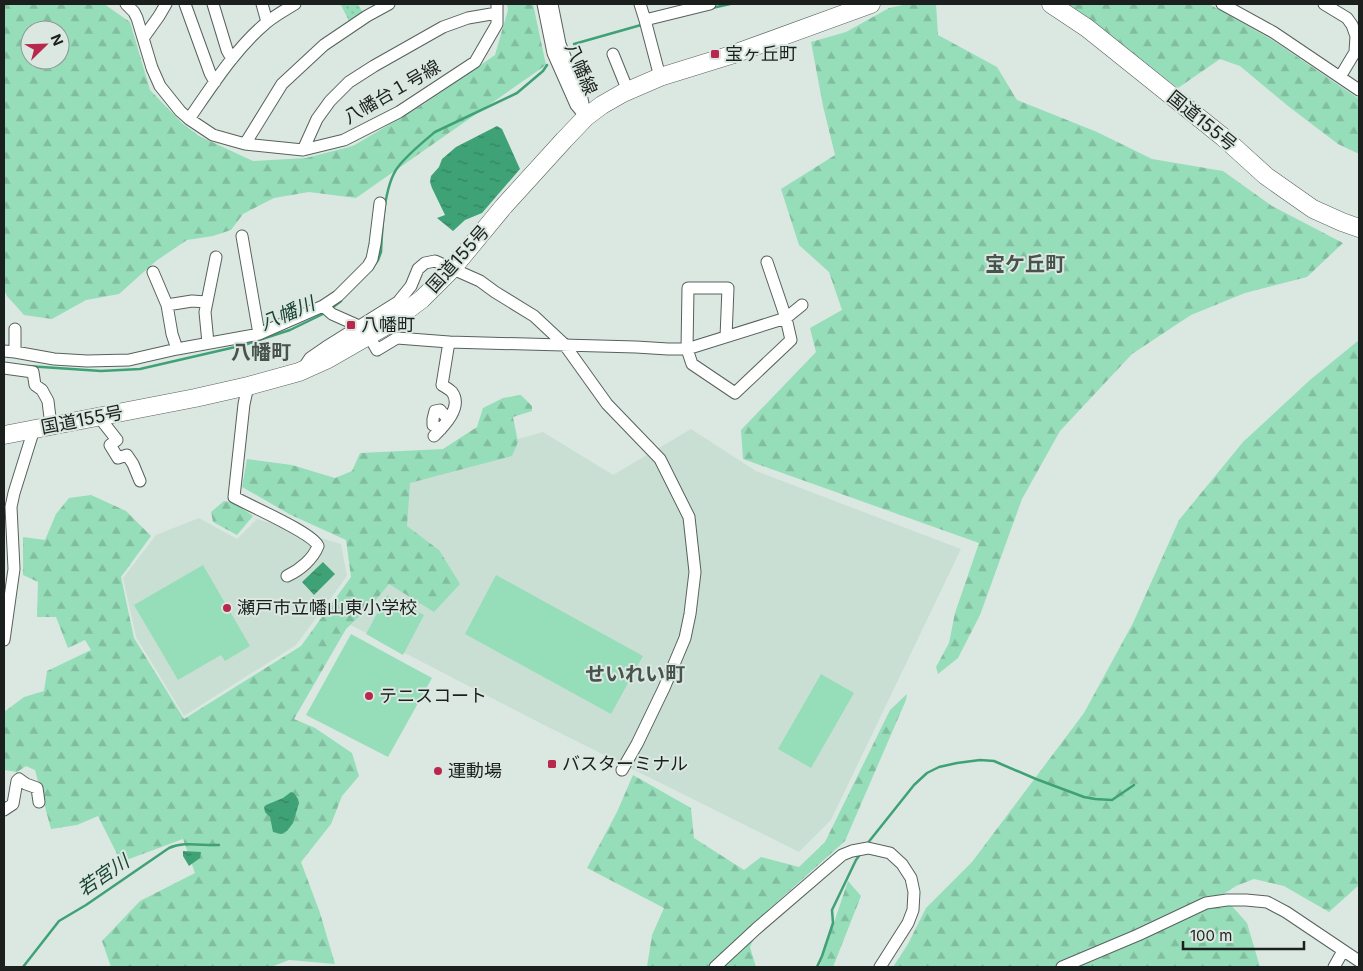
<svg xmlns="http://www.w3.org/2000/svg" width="1363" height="971" font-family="Inter,'Noto Sans JP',sans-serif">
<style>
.built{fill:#cadfd3}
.green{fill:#96ddb9}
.forest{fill:url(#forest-firs);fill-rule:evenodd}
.park{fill:url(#park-dots)}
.water{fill:url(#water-ripples)}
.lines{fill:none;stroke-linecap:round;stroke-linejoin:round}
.stream{stroke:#3fa176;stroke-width:2.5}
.minor-casing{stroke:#57625c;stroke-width:13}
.highway-casing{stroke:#57625c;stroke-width:19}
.minor{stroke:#fff;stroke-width:11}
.highway{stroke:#fff;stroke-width:18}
.poi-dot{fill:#b8274d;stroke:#dbe8e1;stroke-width:2}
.labels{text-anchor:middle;stroke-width:4;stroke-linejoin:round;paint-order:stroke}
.poi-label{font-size:18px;fill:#1b201e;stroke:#dbe8e1;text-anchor:start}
.street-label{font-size:18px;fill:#1b201e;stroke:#dbe8e1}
.water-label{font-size:19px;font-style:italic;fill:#194230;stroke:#dbe8e1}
.quarter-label{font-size:20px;font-weight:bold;fill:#47534c;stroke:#dbe8e1}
</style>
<defs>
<pattern id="forest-firs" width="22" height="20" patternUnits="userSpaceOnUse" patternTransform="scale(1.25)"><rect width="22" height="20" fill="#96ddb9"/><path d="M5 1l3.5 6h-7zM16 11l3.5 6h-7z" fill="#81bd9f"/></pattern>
<pattern id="park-dots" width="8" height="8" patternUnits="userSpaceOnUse" patternTransform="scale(1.25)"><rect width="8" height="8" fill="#96ddb9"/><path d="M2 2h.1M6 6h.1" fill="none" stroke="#81bd9f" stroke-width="1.8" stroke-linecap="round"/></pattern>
<pattern id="water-ripples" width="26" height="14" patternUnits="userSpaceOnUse" patternTransform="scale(1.25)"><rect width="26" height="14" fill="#3fa176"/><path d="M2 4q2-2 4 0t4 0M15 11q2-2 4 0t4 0" fill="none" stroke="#348360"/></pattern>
</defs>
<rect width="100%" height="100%" fill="#dbe8e1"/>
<!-- built -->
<path class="built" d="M691,429L756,471L961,549L831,820L799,852L544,725L341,620L364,585L351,486L543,432L613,475Z
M199,518L237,539L257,519L341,544L347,576L296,645L184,716L136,637L123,578L156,535Z"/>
<!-- green -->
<path class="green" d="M203,565L250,646L225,661L221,655L178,680L134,605Z
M496,575L643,656L611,714L465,634Z
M387,595L424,615L403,655L366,634Z
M351,634L432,678L388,757L306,715Z
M821,674L854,693L811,768L778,749Z"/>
<!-- forest -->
<path class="forest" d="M4,4H104L130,22L150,90L182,123L199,136L253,161L306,158L353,146L424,104L495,55L508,10L507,4H533L546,65L356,198L309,192L274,198L243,214L231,230L213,236L187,240L156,261L119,294L86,300L52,319L24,315L7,296L4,290ZM30,30H60V60H30Z
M908,4H936L938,35L997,67L1017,100L1097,132L1152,159L1223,171L1272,206L1343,243L1307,277L1245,293L1191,315L1132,354L1060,431L1022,499L980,615L958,658L938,674L936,667L949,643L955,613L979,543L743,459L741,430L816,352L810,328L842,310L829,272L799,245L781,189L835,155L823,106L811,42L846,32L889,8Z
M1060,4H1209L1274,41L1359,99V154L1338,144L1288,106L1240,66L1220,59L1178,88L1088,20Z
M1359,340V885L1329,912L1284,886L1254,879L1236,886L1222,895L1247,923L1260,967H893L908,944L926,908L972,862L1084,713L1133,623L1179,520L1243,442L1310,380Z
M521,395L532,406V411L513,417L518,442L512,456L410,483L407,526L439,550L460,584L434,612L389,584L375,601L346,629L294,719L315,728L352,753L359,776L342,796L331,824L301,862L320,913L335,964L289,960L271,967H111L102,941L140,901L195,873L183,839L121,862L98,816L77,825L51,829L35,770L26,766L17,772L4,770V712L24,697L44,691L47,671L91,650L85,640L68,648L56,617H37L38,582L23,575V537L45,540L56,514L69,498L91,495L126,511L151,536L121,577L134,638L184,719L301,646L351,577L346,540L291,515L242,487L247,459L292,465L335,478L352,471L360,453L443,449L477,427L483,408L503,398Z
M224,501L235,503L253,516L237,535L213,522L211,512Z
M907,694L906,700L845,841L769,909L750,947L756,967H647L652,935L664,908L587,868L617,812L633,775L691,808L694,838L744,870L761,857L799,867L825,842L890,710Z
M848,881L861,896L833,967H819Z"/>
<!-- park -->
<path class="park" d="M343,4H358L363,13L349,21L341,5Z"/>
<!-- water -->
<path class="water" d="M497,126L502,129L520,169L482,213L465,220L453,231L437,218L445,215L432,188L430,182L431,176L439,167L442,159L456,147Z
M323,562L335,574L314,595L302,582Z
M291,792L294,793L298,799L299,803L293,823L287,831L281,834L273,832L270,817L265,812L264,807L266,805L283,798Z
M183,851L201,852L200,858L189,866L183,856Z"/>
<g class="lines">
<!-- stream -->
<path class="stream" d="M712,8L730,4
M574,44L641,25
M371,270L378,260L381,252C382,229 384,185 398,167C408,154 423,142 435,132L517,93L543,71L547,65
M332,308L341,301
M27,366L101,371L140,369L244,345L290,330L325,313
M867,844L914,785L927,773L939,767L957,763L980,760L994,761L1036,779L1084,797L1095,799L1112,800L1134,785
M23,967L59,921L86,905L169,848C184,841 202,846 219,845
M817,967L822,956L833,923L832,910L856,860L861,853"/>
<defs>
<path id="minor" d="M126,4L134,12L137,18L152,68L160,86L180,111L189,119L213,135L245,144L303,150L344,140L399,112L475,62L497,24V4
M185,4L210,73L215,82
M213,4L227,50L232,59
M262,4L267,22
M543,4L553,53L576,105L586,117
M552,4L560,44L582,99L584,108
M640,4L645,20
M1222,4L1273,32L1359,90
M1324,4L1347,18L1352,25L1356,36L1355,52L1340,77
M144,37L159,16L166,4
M613,54L628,91
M660,77L645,20L710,4
M189,119C212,86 235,49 266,23C274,16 285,10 295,4
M245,144L282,84L324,45L367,16L389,4
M303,150L317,119L330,101L349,82L374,66L443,27L468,18L497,13
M242,236L259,334
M767,262L786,318L802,305
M153,272L167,305L172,334L177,349
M167,305L192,301L206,302
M323,306L338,296L368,266L372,259L375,244L380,203
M15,329V352
M369,336L377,350L397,338L449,342L636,347L668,349H687L786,318L791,340L735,393L692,364L687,349L688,288H728L726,337
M208,343L205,312L216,257
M4,351L15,352L54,359L87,361L129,360L177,349L259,334L323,306L332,314L359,326
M4,368L33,372L35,385L42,390L48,401L51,426
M307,368L306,364L310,358L326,347L398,302L411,286L418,269L425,263L435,261L480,281L495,292L534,316L564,344L607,404L660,459L689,517L695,572L690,614L685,638L664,688L637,744L622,770
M248,386L244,404L234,497C250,506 313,533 318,546C313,559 300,570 287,576
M99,417L117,440L110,445L118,458L127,455L133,464L140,481
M441,429L433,425V419L435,411L440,410L448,419
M434,436C444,426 463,407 452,392C449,389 445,387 442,385L449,342
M4,640L14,569L11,507L14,493L34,429
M4,810L13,804L17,781L19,779L26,784L37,788L39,802
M715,967L756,929L842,855L852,851L868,848L890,853L902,864L911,878L914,892L913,910L908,923L880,967
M1062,967L1138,935L1206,903L1227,900H1246L1267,902L1286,912L1359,961
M1334,967L1343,951"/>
<path id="highway" d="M1051,4L1087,28L1223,137L1266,176L1313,209L1342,222L1359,228
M4,435L195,398L248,386L299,372L328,359L389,324L422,299L452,269L504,206L564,140L586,117L602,105L623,93L660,77L731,55L871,4"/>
</defs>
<!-- minor casing -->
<use href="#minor" class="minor-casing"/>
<!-- highway casing -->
<use href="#highway" class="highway-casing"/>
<!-- minor -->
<use href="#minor" class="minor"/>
<!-- highway -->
<use href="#highway" class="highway"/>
</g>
<!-- markers -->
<g class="poi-dot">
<rect x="710" y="49" width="10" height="10" rx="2.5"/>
<rect x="346" y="320" width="10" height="10" rx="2.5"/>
<circle cx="227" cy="608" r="5"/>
<circle cx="369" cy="696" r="5"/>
<rect x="547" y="759" width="10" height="10" rx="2.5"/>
<circle cx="438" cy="771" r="5"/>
</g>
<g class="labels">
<!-- poi labels -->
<g class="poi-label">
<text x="725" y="60">宝ヶ丘町</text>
<text x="361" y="331">八幡町</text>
<text x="237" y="614">瀬戸市立幡山東小学校</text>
<text x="379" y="702">テニスコート</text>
<text x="562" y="770">バスターミナル</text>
<text x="448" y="777">運動場</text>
</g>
<!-- street labels -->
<g class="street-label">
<text transform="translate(581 69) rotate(67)" y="6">八幡線</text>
<text transform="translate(392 92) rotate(-30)" y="6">八幡台１号線</text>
<text transform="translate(1202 121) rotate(39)" y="6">国道155号</text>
<text transform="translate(458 259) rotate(-48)" y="6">国道155号</text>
<text transform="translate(82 420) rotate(-11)" y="6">国道155号</text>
</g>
<!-- water labels -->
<g class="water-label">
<text transform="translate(287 313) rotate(-23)" y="7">八幡川</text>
<text transform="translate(103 875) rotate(-34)" y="7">若宮川</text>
</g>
<!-- quarter labels -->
<g class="quarter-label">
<text x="1025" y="271">宝ケ丘町</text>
<text x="261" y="359">八幡町</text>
<text x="635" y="681">せいれい町</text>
</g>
</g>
<!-- border -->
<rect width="1363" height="971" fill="none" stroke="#1b201e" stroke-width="10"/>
<!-- north arrow -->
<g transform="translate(45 45) rotate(67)"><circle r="24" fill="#dbe8e1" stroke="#8e9893"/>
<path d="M0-4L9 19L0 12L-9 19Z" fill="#b8274d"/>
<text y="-8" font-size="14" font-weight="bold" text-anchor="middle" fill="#1b201e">N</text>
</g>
<!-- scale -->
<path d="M1183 941v8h121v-8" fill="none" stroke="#1b201e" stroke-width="2.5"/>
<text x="1190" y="941" font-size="15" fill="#1b201e" stroke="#dbe8e1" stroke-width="4" paint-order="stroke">100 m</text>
</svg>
